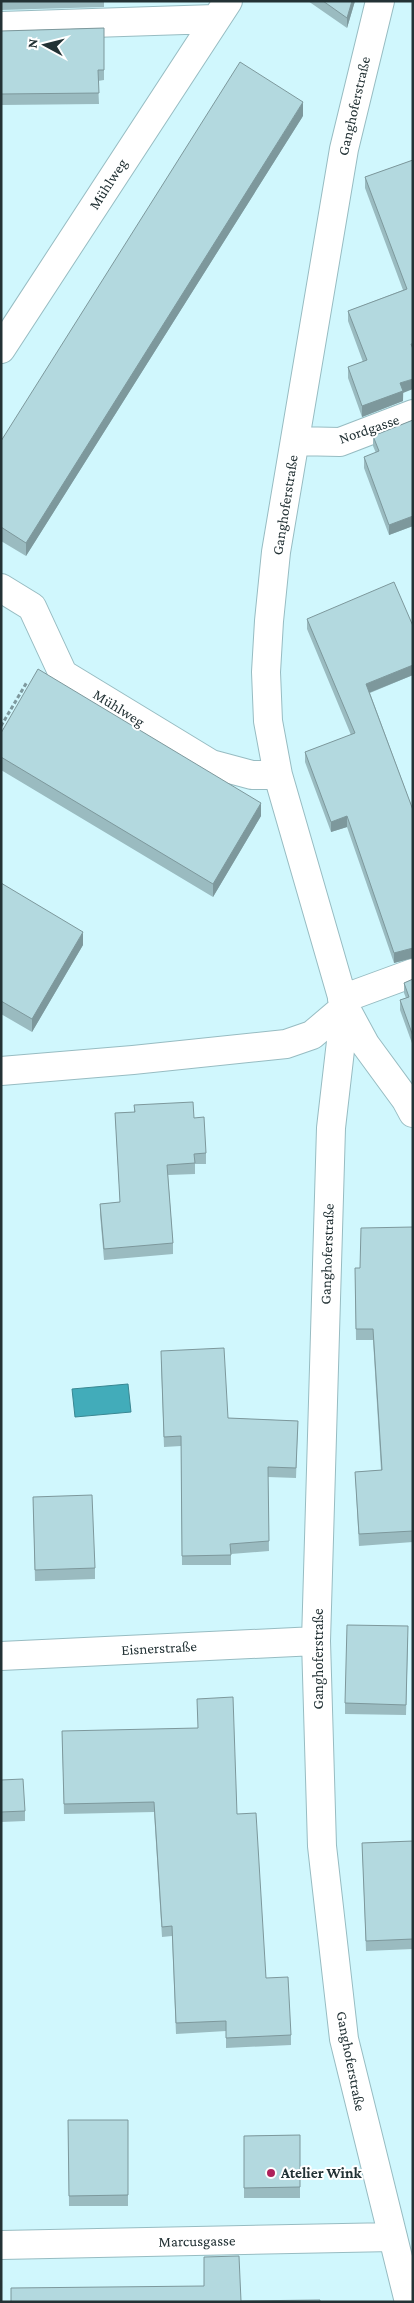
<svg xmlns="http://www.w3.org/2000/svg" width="414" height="2303" font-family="'Crimson Pro',serif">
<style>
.water{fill:#42acba;stroke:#398792}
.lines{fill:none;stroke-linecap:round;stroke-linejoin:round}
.minor-casing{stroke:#97bcc2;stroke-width:30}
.path{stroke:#7e999e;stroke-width:3;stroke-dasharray:4 2.5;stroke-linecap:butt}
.minor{stroke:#fff;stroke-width:28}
.wall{fill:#9abbc0}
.shaded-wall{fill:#7d989c}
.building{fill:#b3d9df;stroke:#7d989c}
.poi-dot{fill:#af225b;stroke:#fff;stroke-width:2}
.labels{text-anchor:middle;stroke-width:4;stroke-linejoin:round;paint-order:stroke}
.street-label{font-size:15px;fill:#233235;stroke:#fff}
.poi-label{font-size:15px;font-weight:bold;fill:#233235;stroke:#fff;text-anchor:start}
</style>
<rect width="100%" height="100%" fill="#d0f7fd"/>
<!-- water -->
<path class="water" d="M128,1384L131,1412L75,1417L72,1389Z"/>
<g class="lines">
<defs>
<path id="minor" d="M380,1L344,149L276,552L269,621L266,672L268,721L278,775L345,1007L331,1128L316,1641L322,1846L344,2039L409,2302
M1,26L215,19
M1,349L228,1
M295,441L340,442L413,414
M1,588L32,607L63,674L211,764L252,775H278
M342,999L413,973
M1,1071L133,1060L286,1044L312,1035L345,1007L365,1044L406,1100L413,1113
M1,1656L316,1641
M1,2245L393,2237"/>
</defs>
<!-- minor casing -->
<use href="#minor" class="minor-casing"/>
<!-- path -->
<path class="path" d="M1,726L27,682"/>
<!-- minor -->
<use href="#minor" class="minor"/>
</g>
<!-- wall -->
<path class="wall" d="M1,1H104V7L1,10Z
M308,1H355L347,28Z
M104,28V80L98,81L99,104L1,105V31Z
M303,116L26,556L1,541V441Z
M413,160L403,401L362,417L348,378V367L363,362L348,321V311L403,290L365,188V177Z
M413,420V526L389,535L364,468V457L376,453L373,446V436Z
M307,619L413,626V675L370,693L413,810V958L394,963L347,827L331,832L305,762V752L351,735L307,629Z
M1,733L261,816L213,897L1,770Z
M1,883L83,945L32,1032L1,1014Z
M413,979V1046L400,1010V1000L406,998L404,993V983Z
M134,1105L194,1118L206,1153V1164H195V1174L168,1175L173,1243V1254L104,1260L100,1214V1204L120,1202L115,1113L134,1112Z
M413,1227V1542L359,1546L355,1472L381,1470L373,1340H356L355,1268H360Z
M161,1361L228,1418L298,1421L296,1478L268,1477L269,1551L231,1554V1565H182L181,1446L164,1447Z
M33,1497L95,1568V1579L35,1581Z
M408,1637L406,1715L345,1714V1703Z
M62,1731L237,1814L266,1978L291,2035V2045L226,2048V2031L176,2034L172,1936L162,1937L154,1812L64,1814Z
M1,1780L25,1811V1821L1,1822Z
M413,1841V1949L366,1951L362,1843Z
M68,2120H128V2206H69Z
M300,2135V2198H244V2136Z"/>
<!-- shaded-wall -->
<path class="shaded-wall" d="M352,1H355L347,28V18Z
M303,102V116L26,556V543Z
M413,379V389L403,393V401L362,417V406L400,383Z
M413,516V526L389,535V525Z
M413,665V675L366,694V684Z
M261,803V816L213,897V884Z
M347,816V827L331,832V822Z
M83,932V945L32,1032V1019Z
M413,948V958L394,963V953Z"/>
<!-- building -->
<path class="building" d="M323,1H352L347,18Z
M104,28V70H98L99,93L1,94V31Z
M240,62L303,102L26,543L1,527V441Z
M413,160V344H411L413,349V379L400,383L403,391L362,406L348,367L367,360L348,311L407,289L365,177Z
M413,420V516L389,525L364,457L379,451L373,436Z
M394,582L413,626V665L366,684L413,810V948L394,953L347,816L331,822L305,752L355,733L307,619Z
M38,669L261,803L213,884L1,757V733Z
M1,883L83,932L32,1019L1,1001Z
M413,979V1036L400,1000L409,997L404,983Z
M193,1102L194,1118L204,1117L206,1153L194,1154L195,1163L167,1165L173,1243L104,1249L100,1204L120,1202L115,1113L135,1112L134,1105Z
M413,1227V1531L359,1534L355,1472L382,1470L373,1329H356L355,1268H360L361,1228Z
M224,1348L228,1418L298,1421L296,1468L268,1467L269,1541L230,1544L231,1555L182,1556L181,1436L164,1437L161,1351Z
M92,1495L95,1568L35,1570L33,1497Z
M347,1625L408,1626L406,1705L345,1703Z
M233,1697L237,1814L256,1813L266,1978L288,1977L291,2035L226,2038V2021L176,2023L172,1926L162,1927L154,1802L64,1804L62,1731L198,1728L197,1699Z
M23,1779L25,1811L1,1812V1780Z
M413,1841V1939L366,1941L362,1843Z
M68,2120H128V2195L69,2196Z
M300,2135V2187L244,2188V2136Z
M239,2256L241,2301L320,2300V2302H11V2288L204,2286V2257Z"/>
<!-- markers -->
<circle class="poi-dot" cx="271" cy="2173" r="5"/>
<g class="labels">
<!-- street labels -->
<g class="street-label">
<text transform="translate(354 106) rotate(-77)" y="5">Ganghoferstraße</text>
<text transform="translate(108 184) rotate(-57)" y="5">Mühlweg</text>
<text transform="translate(369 429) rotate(-19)" y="5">Nordgasse</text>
<text transform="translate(285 505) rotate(-81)" y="5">Ganghoferstraße</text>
<text transform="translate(119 708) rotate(32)" y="5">Mühlweg</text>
<text transform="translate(327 1254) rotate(-88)" y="5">Ganghoferstraße</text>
<text transform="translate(159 1648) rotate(-3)" y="5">Eisnerstraße</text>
<text transform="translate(318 1659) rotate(-90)" y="5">Ganghoferstraße</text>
<text transform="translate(351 2061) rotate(79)" y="5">Ganghoferstraße</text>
<text transform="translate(197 2241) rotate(-1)" y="5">Marcusgasse</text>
</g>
<!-- poi labels -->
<g class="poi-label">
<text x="281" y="2178">Atelier Wink</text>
</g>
</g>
<!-- border -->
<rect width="414" height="2303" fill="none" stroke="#233235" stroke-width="5"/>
<!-- north arrow -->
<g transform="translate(45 45) rotate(277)" stroke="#ffffff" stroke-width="4" paint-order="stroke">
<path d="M0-4L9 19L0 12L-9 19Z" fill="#233235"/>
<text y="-8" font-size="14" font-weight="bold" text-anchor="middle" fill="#233235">N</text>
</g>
</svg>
